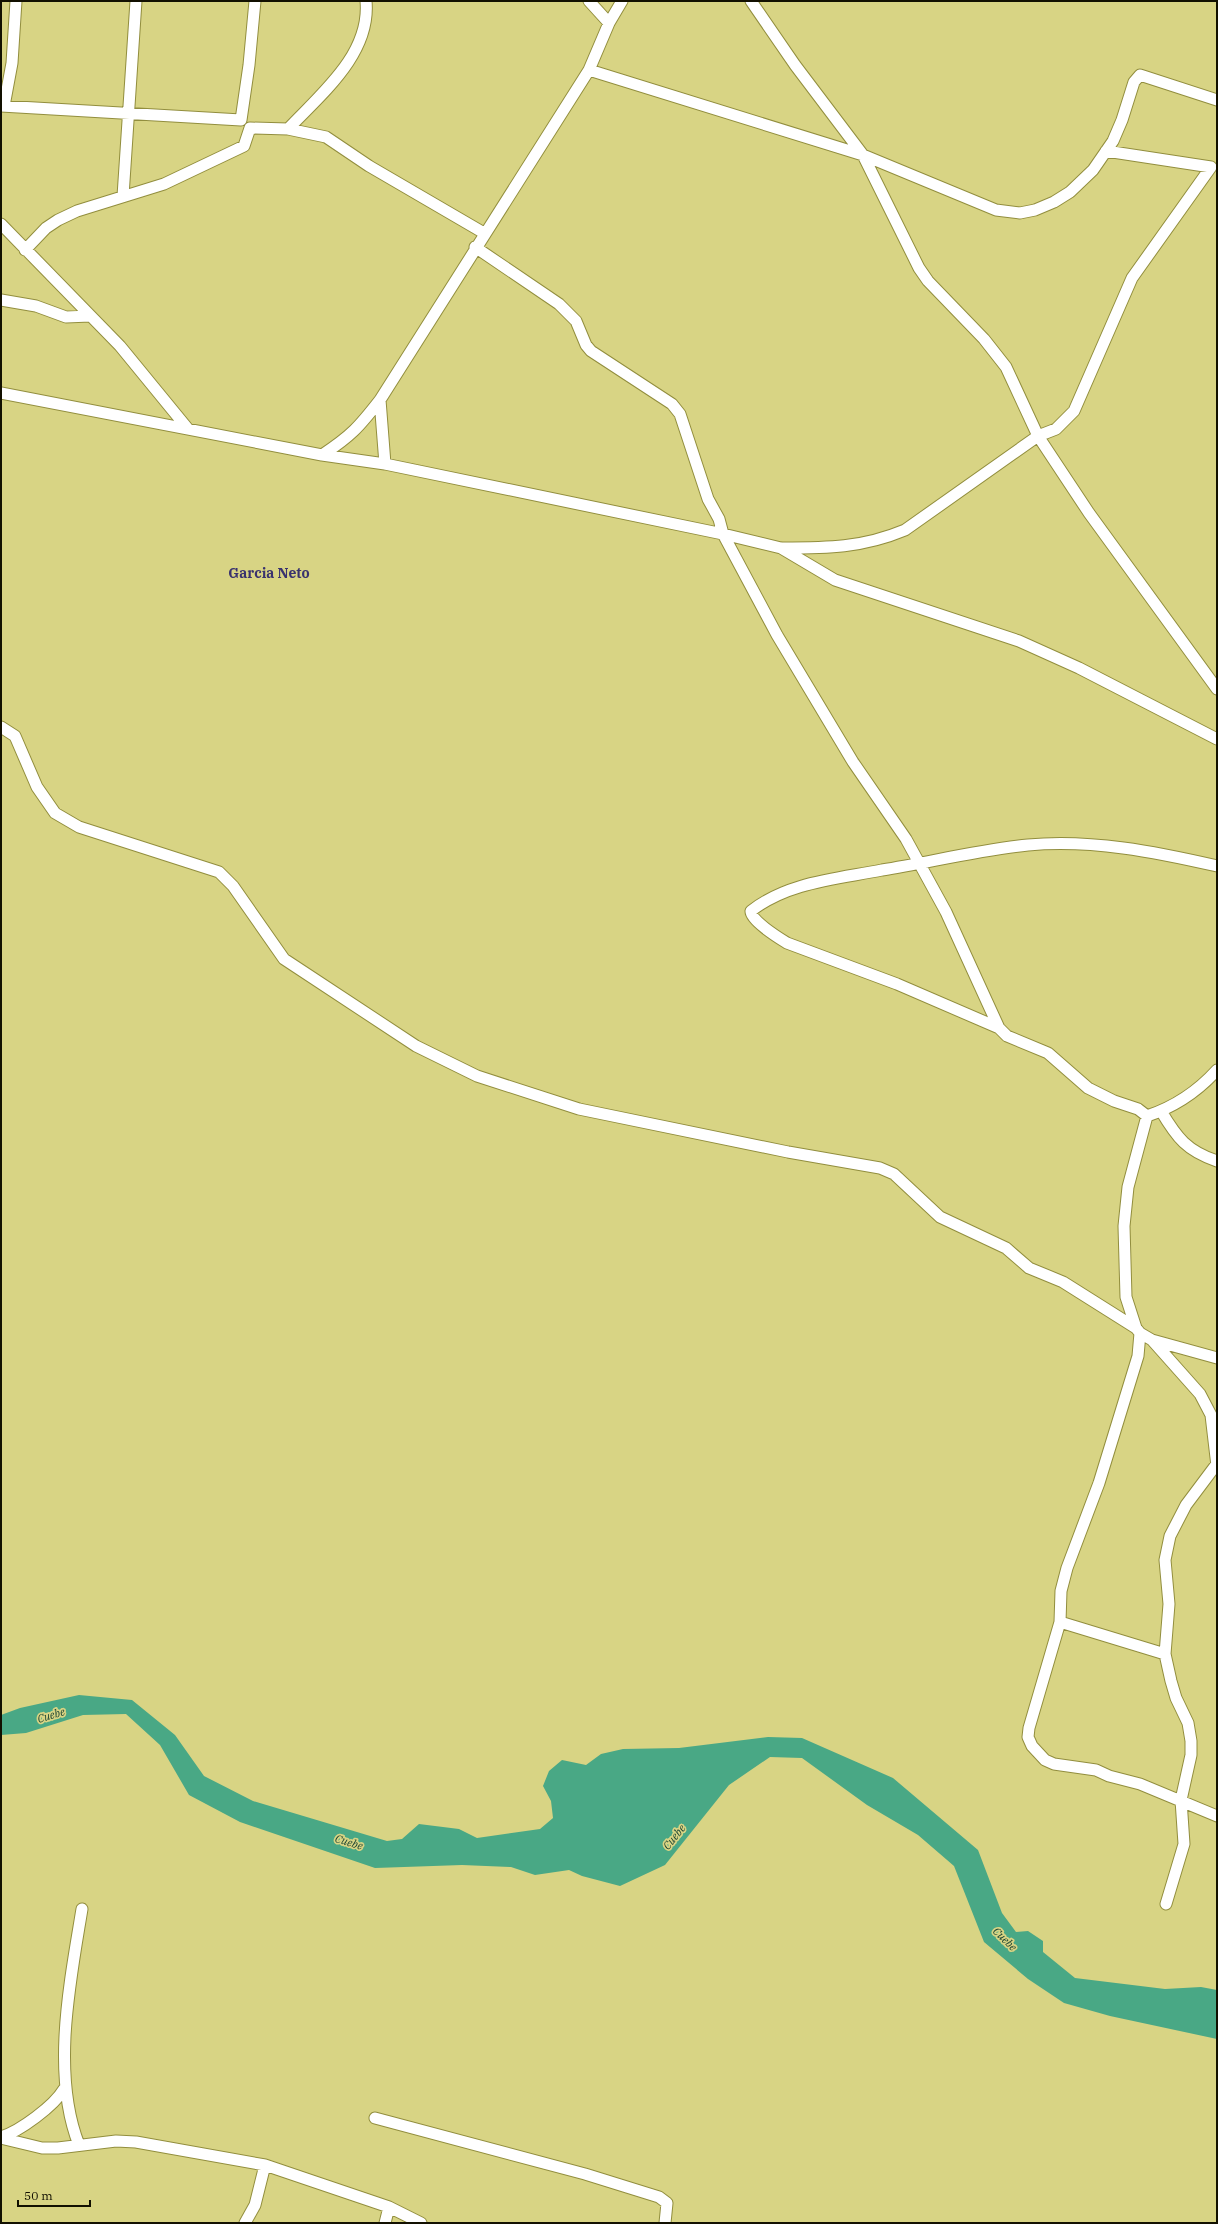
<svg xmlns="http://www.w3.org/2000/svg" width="1218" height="2224" font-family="'IBM Plex Serif',serif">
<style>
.water{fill:#49a885}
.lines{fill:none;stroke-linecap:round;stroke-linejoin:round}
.minor-casing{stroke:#928e3e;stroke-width:13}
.minor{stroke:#fff;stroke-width:11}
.labels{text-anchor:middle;stroke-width:3.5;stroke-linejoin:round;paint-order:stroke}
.water-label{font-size:11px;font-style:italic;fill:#133d2e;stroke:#d8d484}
.district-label{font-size:14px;font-weight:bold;fill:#39326e;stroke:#d8d484}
</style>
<rect width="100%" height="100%" fill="#d8d484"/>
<!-- water -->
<path class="water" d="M79,1695L132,1700L175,1735L204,1776L253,1801L387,1841L402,1839L419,1824L459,1829L477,1838L540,1829L553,1818L551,1801L543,1786L549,1771L562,1760L586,1765L601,1754L623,1749L679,1748L768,1737L802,1738L893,1778L978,1850L1002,1913L1016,1932L1028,1931L1043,1941V1952L1075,1978L1165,1989L1201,1987L1217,1990V2039L1110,2016L1064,2003L1028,1979L984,1942L954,1866L918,1835L867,1805L802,1758L770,1757L729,1785L665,1865L620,1886L582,1876L569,1870L535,1875L511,1867L462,1865L375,1868L240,1822L189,1795L160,1745L126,1714L83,1715L26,1733L1,1735V1715L20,1708Z"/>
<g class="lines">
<defs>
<path id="minor" d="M589,1L609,23
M751,1L795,65L863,155L919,268L928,281L984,339L1006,367L1038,436L1089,513L1217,689
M589,70L863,155L996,210L1020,213L1035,210L1054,202L1070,192L1093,170L1113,141L1122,120L1134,82L1140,75L1217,100
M1,106L241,120L249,65L255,1
M4,106L12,63L16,1
M288,129L326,137L369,166L484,233
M123,196L136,1
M1,224L120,346L188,429
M475,247L559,304L576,321L586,345L591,351L672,404L680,414L708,499L719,519L723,534L777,635L853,762L906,839L946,912L999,1028L1007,1036L1048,1053L1088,1088L1114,1101L1138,1109L1147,1116
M25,250L46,228L58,220L77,211L164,184L244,146L250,128L288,129C321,94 371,54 366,1
M1,300L36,306L66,317L90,316
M1,393L322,455L385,464L723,534L781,548L835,580L1019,641L1079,668L1217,739
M380,400L385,464
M322,455C351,436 359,427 380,400L589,70L609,23L622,1
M782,548C827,548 862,548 905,530L1038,436L1056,429L1074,411L1132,278L1211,167L1106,151
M1,727L15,736L37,787L55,813L79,827L219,872L233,886L284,959L416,1046L477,1076L579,1109L788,1152L880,1168L894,1174L940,1217L1006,1248L1029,1268L1063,1282L1136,1328
M999,1028L897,984L787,943C779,938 750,920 751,911C788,882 837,879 882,870C931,862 979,850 1028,845C1091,839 1156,852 1217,866
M1161,1111C1177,1138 1187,1151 1217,1161
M1147,1116L1128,1187L1124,1226L1126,1297L1136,1328L1140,1333L1152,1340L1200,1394L1211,1415L1217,1466
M1147,1116C1174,1107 1198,1091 1217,1070
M1140,1333L1138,1356L1099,1483L1067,1568L1061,1591L1060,1622L1029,1728L1028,1737L1032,1746L1045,1760L1054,1764L1096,1770L1109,1776L1140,1784L1217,1816
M1152,1340L1217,1358
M1060,1622L1165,1654
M1166,1904L1184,1844L1181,1800L1191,1755V1741L1188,1723L1176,1698L1171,1681L1165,1654L1169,1604L1165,1560L1170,1536L1186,1505L1216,1465
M375,2118L585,2174L659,2197L667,2203L665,2223
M1,2137C20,2131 54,2106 64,2089
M1,2138L42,2148H58L116,2141L136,2142L265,2165L389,2207L421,2223
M79,2145C51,2074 70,1982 82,1909
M245,2223L255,2205L265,2165
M385,2223L389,2207"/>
</defs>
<!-- minor casing -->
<use href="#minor" class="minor-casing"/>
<!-- minor -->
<use href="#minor" class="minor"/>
</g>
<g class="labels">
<!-- water labels -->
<g class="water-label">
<text transform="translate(51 1715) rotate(-17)" y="4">Cuebe</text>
<text transform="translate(674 1837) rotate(-51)" y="4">Cuebe</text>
<text transform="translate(349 1842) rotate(17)" y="4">Cuebe</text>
<text transform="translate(1005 1939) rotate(44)" y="4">Cuebe</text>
</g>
<!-- district labels -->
<g class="district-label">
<text x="269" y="578">Garcia Neto</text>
</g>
</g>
<!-- border -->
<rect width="1218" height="2224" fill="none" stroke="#121000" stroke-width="4"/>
<!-- scale -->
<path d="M18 2200v6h72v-6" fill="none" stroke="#121000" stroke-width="2"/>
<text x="24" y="2200" font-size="12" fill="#121000" stroke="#d8d484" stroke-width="3" paint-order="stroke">50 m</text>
</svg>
